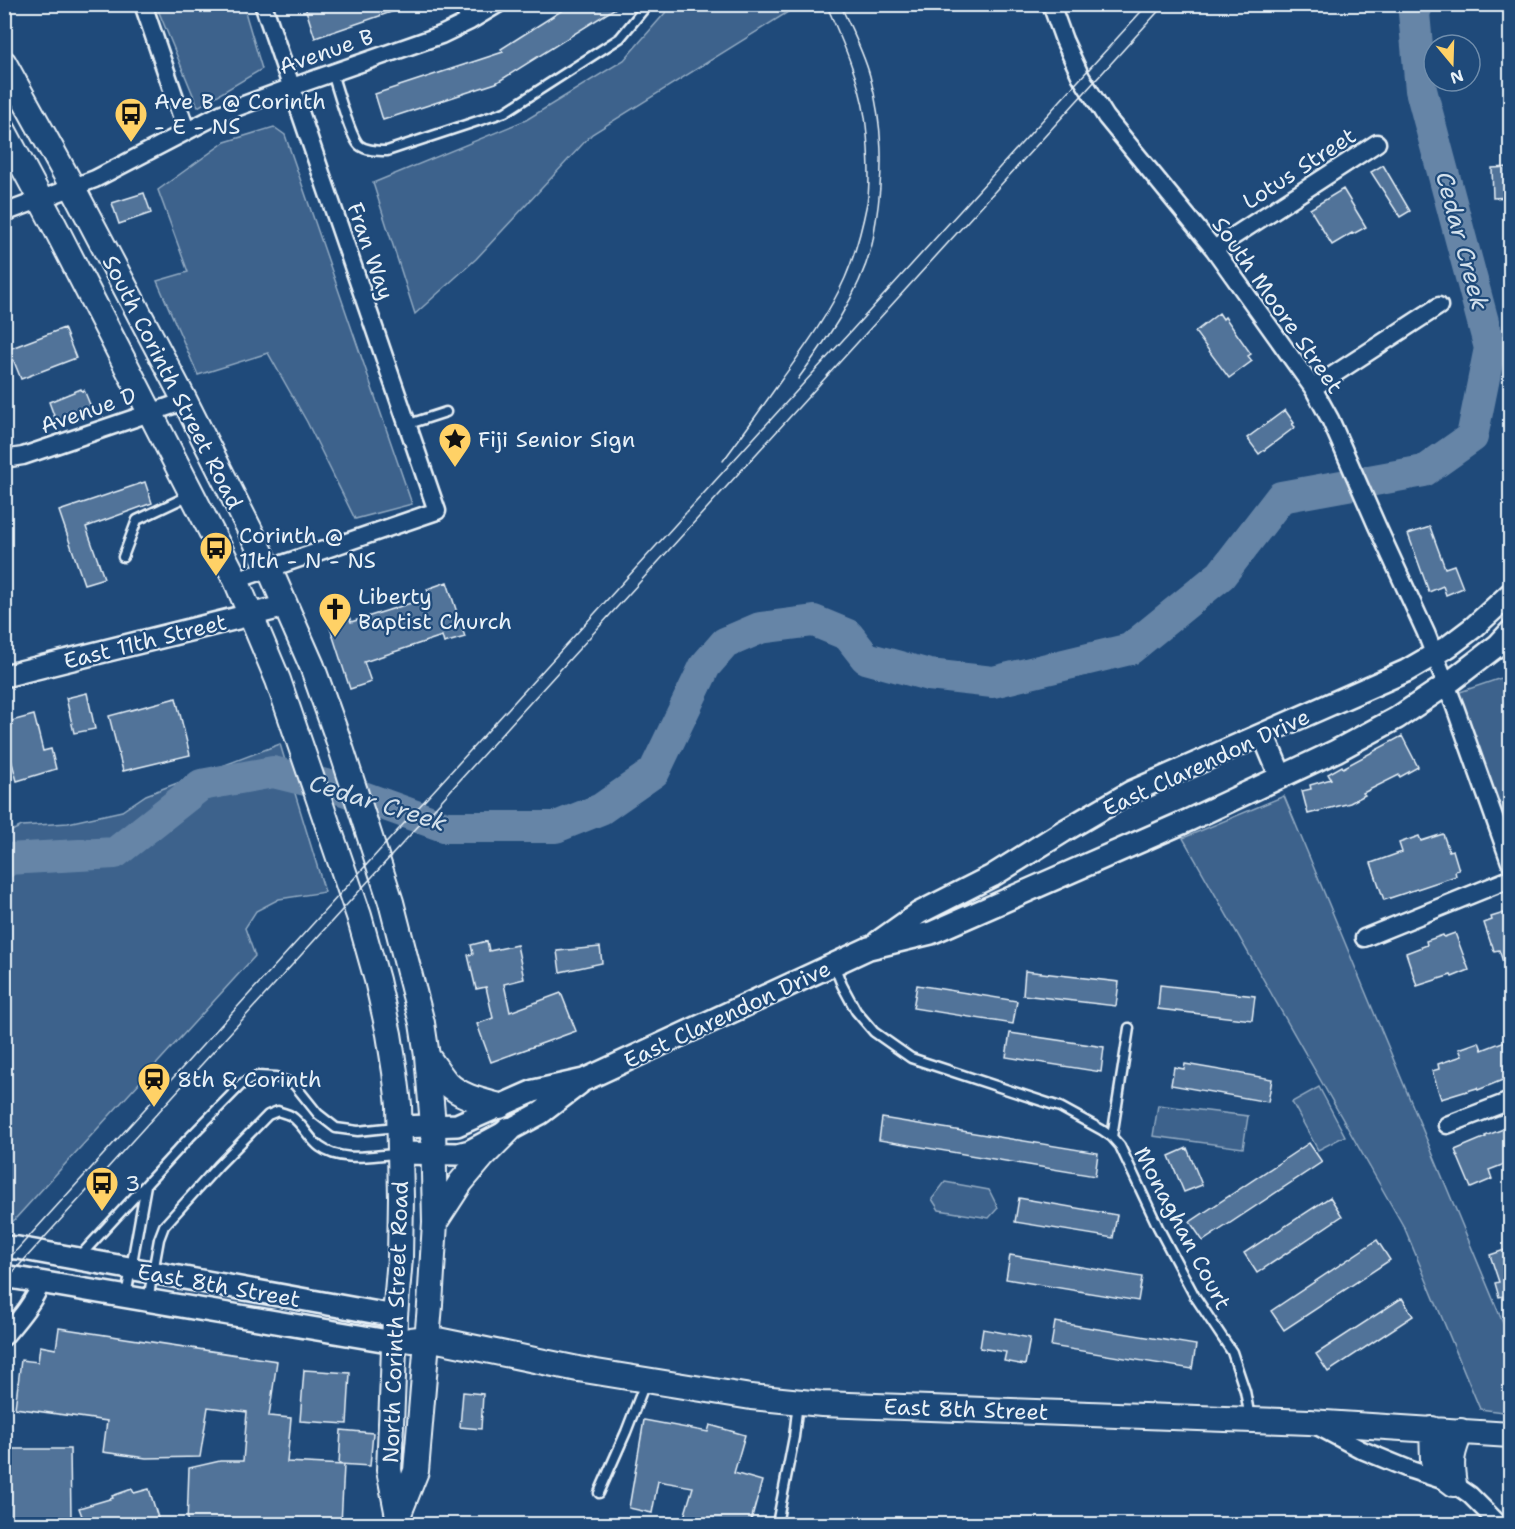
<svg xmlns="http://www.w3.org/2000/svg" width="1515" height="1529" font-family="'Shantell Sans',sans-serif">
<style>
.green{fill:#3c628c;stroke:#92aac2;stroke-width:1.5}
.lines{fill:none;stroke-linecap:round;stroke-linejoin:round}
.river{stroke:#6685a7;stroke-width:32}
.building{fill:#517399;stroke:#e8f1f8;stroke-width:1.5}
.service-casing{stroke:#e8f1f8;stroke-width:13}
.minor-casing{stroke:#e8f1f8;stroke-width:21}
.tertiary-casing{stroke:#e8f1f8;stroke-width:26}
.secondary-casing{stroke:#e8f1f8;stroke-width:28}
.service{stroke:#1f4a7a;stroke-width:8}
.minor{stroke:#1f4a7a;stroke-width:16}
.tertiary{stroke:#1f4a7a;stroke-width:21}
.secondary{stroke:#1f4a7a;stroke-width:24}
.tram{stroke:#e8f1f8;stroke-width:1.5}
.labels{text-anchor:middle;stroke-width:4.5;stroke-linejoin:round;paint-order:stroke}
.street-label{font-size:22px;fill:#e8f1f8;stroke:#1f4a7a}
.poi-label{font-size:22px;fill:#e8f1f8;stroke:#1f4a7a;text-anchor:start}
.water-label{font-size:24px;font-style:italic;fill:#d4e1ec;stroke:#1f4a7a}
</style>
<rect width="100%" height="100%" fill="#1f4a7a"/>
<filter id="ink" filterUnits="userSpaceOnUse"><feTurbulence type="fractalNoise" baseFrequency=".0167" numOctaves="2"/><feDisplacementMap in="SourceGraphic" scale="12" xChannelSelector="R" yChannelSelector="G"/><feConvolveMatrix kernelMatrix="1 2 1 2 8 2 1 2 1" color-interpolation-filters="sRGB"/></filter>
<g filter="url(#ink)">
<!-- green -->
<path class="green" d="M156,5H243L262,69L198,107Z
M672,5H785L788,12L592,134L476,259L415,314L373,183L526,120L624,60Z
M274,127L285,135L412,504L355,519L307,422L268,353L198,375L157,281L188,272L158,190L225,142Z
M1510,675V852L1457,693Z
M280,744L325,892L279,899L256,911L245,928L255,956L5,1230V834L22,826L68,823L122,811L146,795Z
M1284,796L1510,1340V1413L1480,1409L1405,1229L1183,838Z
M1319,1087L1345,1136L1318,1150L1292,1102Z
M1158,1105L1248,1116L1243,1148L1153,1136Z
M945,1182L989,1190L998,1208L989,1218L939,1210L932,1199Z"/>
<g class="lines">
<!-- river -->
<path class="river" d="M4,863L7,859L115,853L201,785L273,772L338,788L446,827H556L601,809L654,772L705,666L725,643L760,628L814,621L848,635L866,658L929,675L993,682L1130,649L1221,575L1281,497L1424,471L1472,437L1490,348L1421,90L1414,13L1418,4"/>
</g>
<!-- building -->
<path class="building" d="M304,4H406V7L315,38Z
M572,4H622L496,83L383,120L375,94L503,52L501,49Z
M1383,165L1410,211L1400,217L1371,172Z
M1510,167V197L1493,198L1492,168Z
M1343,189L1366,227L1353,234L1352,233L1332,245L1310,209Z
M144,193L151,213L119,224L112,203Z
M1219,313L1223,319L1225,317L1251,354L1248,356L1252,361L1229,378L1195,332Z
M64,328L76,358L21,379L9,349Z
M81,389L82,391L84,390L91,407L56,421L49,402Z
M1285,410L1294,423L1292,424L1295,427L1259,454L1247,438Z
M145,482L152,503L86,527L104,578L84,584L59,511Z
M1430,527L1445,568L1454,565L1463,588L1446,595L1443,586L1429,592L1408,534Z
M447,582L465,637L444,643L442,636L364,662L371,682L350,689L324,609L344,602L351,622L430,597L427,589Z
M87,693L95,729L74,733L66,698Z
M176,698L190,755L123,771L109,716Z
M34,715L43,751L51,749L56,769L17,781L4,734V723Z
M1402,736L1418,767L1400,777L1399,775L1363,793L1365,795L1350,803L1308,814L1302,791L1311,789L1310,785L1331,779L1328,774L1342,766L1343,768Z
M1443,834L1449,851L1453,850L1459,870L1455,871L1456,876L1384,900L1371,863L1402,852L1399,843L1419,836L1421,841Z
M1504,913L1506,919L1510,920V929L1508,931L1510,938V976H1508L1499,950L1494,951L1492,944H1491L1484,923L1492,920L1491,917Z
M1455,933L1469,970L1452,977L1451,975L1417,986L1406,953L1427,945L1426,941L1443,935L1444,937Z
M487,941L489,951L517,945L524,979L504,984L510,1012L561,993L576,1031L491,1062L477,1024L493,1018L486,987L476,989L468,955L473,954L471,945Z
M600,947L602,963L560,972L557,951Z
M1025,971L1119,982L1116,1006L1023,995Z
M917,985L1017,1001L1013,1024L913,1008Z
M1160,985L1255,996L1252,1020L1158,1009Z
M1010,1033L1104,1047L1101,1072L1006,1057Z
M1510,1039V1077L1478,1090L1477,1088L1441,1099L1432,1071L1439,1069L1438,1064L1462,1056L1459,1049L1479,1042L1482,1050Z
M1185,1064L1272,1079L1268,1102L1171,1085L1174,1067L1184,1069Z
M882,1118L1098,1153L1095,1176L879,1140Z
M1506,1128L1510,1140V1162L1489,1170L1492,1179L1471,1188L1455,1150L1486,1137L1485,1136Z
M1309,1143L1322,1162L1203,1241L1190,1222Z
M1187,1148L1202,1185L1184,1192L1169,1156Z
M1330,1197L1342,1216L1257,1273L1244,1253Z
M1019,1198L1117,1215L1113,1238L1015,1222Z
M1377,1240L1390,1260L1284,1330L1271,1311Z
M1510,1248V1308L1509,1309L1504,1296L1499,1297L1495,1283L1499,1282L1490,1255Z
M1010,1255L1142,1277L1138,1301L1006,1279Z
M1402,1298L1413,1316L1328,1372L1316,1354Z
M1055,1322L1196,1345L1192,1369L1051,1346Z
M59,1328L277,1361L269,1416L291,1418L287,1462L344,1465L341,1524H187L189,1468L220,1461H243L247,1412L208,1407L200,1457L146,1458L103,1452L107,1421L15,1408L21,1360L38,1362L40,1346L56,1349Z
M983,1329L1030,1338L1025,1365L1004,1361L1006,1352L980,1348Z
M304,1370L350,1373L347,1424L300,1421Z
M463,1392L483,1394L481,1429L460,1427Z
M644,1420L708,1432L710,1425L745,1435L734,1473L762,1481L750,1524H682L693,1487L658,1481L652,1513L629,1508Z
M341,1430L373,1433L370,1466L339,1464Z
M4,1449H70L71,1518H4Z
M132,1489L134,1493L149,1489L159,1521L149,1524H85L79,1508L113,1498L112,1496Z"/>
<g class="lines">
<defs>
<path id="service" d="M332,73C337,88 350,136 359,145C366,151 378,151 387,151L505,112L620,38L648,4
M406,425L446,412
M123,557L137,520L190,495
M834,965L842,985L856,1011L874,1032L911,1058L1060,1107L1102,1130L1112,1137L1120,1146L1158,1227L1194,1295L1232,1352L1245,1391L1250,1418
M1112,1137L1129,1028
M80,1256L188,1139L243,1083L257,1076L276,1077L294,1084L318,1114L336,1128L358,1131L396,1127
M126,1296L146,1185
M148,1300L159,1239L164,1226L218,1166L268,1115L278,1111C282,1113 288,1114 291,1116C303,1124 309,1139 320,1147C342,1163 373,1155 397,1154
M599,1493L626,1432L645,1383
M777,1524L794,1437L798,1402"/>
<path id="minor" d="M143,4L186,130
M462,4L470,21
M1051,4L1064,40L1081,77L1106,117L1214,249L1313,388L1330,419L1377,526L1426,633L1455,707L1510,862
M4,213L95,179L222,113L292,87L441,35L470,21L498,4
M1214,249L1377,143
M1313,388L1439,306
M4,459L23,456L185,401
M236,580L437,511L263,4
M1364,938L1510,879
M1447,1125L1510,1101
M4,1337C19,1319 33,1303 42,1282
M1315,1425L1362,1450L1411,1470L1454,1484L1470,1495L1499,1524"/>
<path id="tertiary" d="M4,676L286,606
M1263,734L1281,777
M878,942L919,913L992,876L1064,831L1131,792L1406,671L1449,646L1474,627L1510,594
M400,1127L457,1125L534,1091L584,1080L869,948L931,933L1189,820L1336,751L1397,718L1446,685L1498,645L1510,632
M401,1153L458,1154L470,1151L541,1113L579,1084
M4,1247L18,1248L395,1316
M4,1276L394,1342"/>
<path id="secondary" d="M4,63L73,188L185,401L269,568L312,666L338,739L391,902L422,1023L427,1056L433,1125L435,1222L430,1305L416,1471L398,1516
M4,131L51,219L236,580L278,680L359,916L377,980L389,1034L395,1072L399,1105L401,1197L400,1258L395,1316L393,1377L389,1470L398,1516
M427,1056C434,1065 440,1075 447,1083C461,1097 481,1101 500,1106
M435,1222L461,1182L483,1156L509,1130
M411,1340L428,1338L578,1369L751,1397L822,1404L1309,1422L1510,1435
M1432,1429L1433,1460L1438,1472L1454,1484
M1454,1484C1450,1460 1452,1453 1461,1431"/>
</defs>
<!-- service casing -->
<use href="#service" class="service-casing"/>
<!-- minor casing -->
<use href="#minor" class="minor-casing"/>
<!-- tertiary casing -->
<use href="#tertiary" class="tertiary-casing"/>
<!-- secondary casing -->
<use href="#secondary" class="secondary-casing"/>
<!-- service -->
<use href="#service" class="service"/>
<!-- minor -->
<use href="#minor" class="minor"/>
<!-- tertiary -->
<use href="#tertiary" class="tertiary"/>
<!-- secondary -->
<use href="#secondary" class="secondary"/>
<!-- tram -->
<path class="tram" d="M798,379C827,339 858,296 871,248C874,239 874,230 876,221C884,170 883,126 870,76C864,53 850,26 840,4
M723,461C743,434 763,406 782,379C805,347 829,314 845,278C855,255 862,228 867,203C871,182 868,139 865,117C859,78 842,40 826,4
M4,1264L1148,4
M4,1282L1165,4"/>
</g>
</g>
<!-- icons -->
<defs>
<symbol id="bus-pin" viewBox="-11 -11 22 30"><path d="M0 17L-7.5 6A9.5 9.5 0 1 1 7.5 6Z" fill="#ffd166" stroke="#1f4a7a"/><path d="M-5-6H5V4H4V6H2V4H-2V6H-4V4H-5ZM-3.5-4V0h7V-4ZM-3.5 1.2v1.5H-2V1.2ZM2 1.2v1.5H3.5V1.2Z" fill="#111"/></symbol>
<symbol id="sight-pin" viewBox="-11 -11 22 30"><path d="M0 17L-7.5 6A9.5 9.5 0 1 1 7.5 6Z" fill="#ffd166" stroke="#1f4a7a"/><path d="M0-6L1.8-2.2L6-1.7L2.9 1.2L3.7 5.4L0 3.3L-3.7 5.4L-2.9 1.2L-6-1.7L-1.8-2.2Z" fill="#111"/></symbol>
<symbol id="church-pin" viewBox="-11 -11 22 30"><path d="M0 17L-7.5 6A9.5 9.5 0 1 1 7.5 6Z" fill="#ffd166" stroke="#1f4a7a"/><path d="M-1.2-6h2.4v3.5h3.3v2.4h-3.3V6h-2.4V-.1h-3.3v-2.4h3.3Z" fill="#111"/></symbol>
<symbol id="station-pin" viewBox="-11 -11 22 30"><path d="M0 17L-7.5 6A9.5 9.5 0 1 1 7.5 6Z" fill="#ffd166" stroke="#1f4a7a"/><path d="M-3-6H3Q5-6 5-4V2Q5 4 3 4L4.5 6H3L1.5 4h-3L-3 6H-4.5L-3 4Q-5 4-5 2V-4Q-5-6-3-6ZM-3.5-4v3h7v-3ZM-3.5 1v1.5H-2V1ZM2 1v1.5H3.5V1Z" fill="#111"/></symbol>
</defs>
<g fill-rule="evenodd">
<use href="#bus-pin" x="112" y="95" width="38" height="52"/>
<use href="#sight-pin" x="436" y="420" width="38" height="52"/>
<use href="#bus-pin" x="197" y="529" width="38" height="52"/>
<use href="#church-pin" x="316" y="590" width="38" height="52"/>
<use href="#station-pin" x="135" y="1060" width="38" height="52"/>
<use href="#bus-pin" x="83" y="1164" width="38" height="52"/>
</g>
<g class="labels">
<!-- street labels -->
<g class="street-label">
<text transform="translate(326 51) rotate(-19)" y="8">Avenue B</text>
<text transform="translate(1299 168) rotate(-33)" y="8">Lotus Street</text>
<text transform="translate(371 251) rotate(71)" y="8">Fran Way</text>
<text transform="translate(1278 305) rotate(55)" y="8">South Moore Street</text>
<text transform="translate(173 382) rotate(63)" y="8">South Corinth Street Road</text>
<text transform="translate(88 410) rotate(-19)" y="8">Avenue D</text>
<text transform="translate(145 641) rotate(-14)" y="8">East 11th Street</text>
<text transform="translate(1206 762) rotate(-25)" y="8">East Clarendon Drive</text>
<text transform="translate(727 1014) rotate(-25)" y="8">East Clarendon Drive</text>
<text transform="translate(1183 1228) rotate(62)" y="8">Monaghan Court</text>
<text transform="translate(219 1285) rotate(10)" y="8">East 8th Street</text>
<text transform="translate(395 1322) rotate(-88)" y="8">North Corinth Street Road</text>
<text transform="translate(966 1409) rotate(2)" y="8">East 8th Street</text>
</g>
<!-- poi labels -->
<g class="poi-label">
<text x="154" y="109">Ave B @ Corinth<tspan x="154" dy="25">- E - NS</tspan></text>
<text x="478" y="447">Fiji Senior Sign</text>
<text x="239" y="543">Corinth @<tspan x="239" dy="25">11th - N - NS</tspan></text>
<text x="358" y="604">Liberty<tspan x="358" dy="25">Baptist Church</tspan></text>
<text x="177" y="1087">8th &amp; Corinth</text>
<text x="125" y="1191">3</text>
</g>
<!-- water labels -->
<g class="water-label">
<text transform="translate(1462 241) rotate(75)" y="8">Cedar Creek</text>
<text transform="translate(378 803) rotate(17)" y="8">Cedar Creek</text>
</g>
</g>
<!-- margin -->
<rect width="1515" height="1529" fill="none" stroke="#1f4a7a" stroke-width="24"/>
<rect x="12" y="12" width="1491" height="1505" fill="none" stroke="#e8f1f8" stroke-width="2" filter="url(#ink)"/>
<!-- north arrow -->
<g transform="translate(1452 63) rotate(161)"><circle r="28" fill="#1f4a7a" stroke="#6f8dac" stroke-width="1.5"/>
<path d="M0-4.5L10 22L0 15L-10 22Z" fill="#ffd166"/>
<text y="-9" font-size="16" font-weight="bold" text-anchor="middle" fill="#e8f1f8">N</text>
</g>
</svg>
